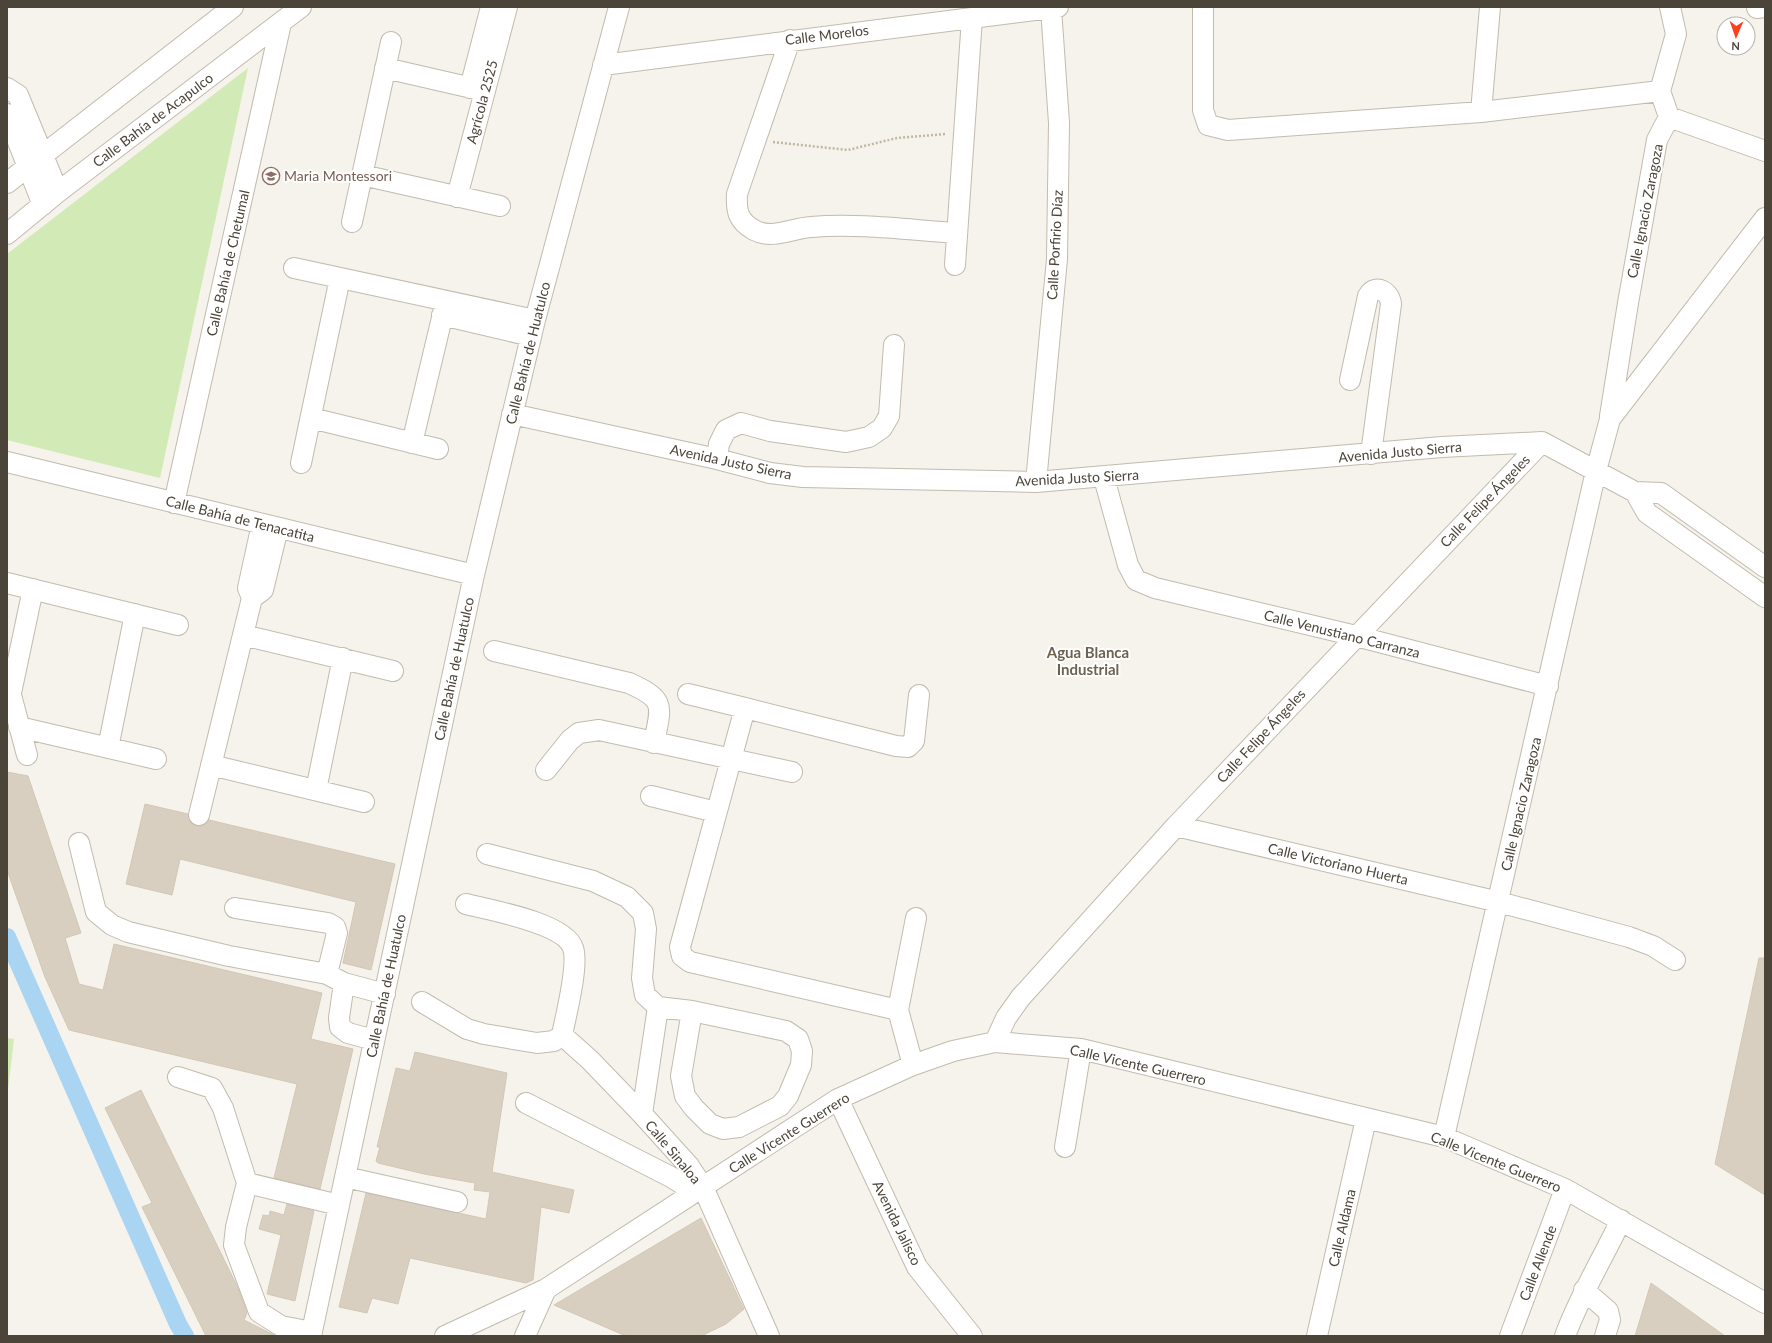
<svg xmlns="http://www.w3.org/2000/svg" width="1772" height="1343" font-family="Lato,sans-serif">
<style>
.green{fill:#d2eab5}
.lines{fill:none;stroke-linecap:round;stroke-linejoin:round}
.canal{stroke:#a9d4f2;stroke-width:18}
.building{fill:#d8cfc1;stroke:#d3c7b4}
.minor-casing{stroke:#c2bbae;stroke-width:22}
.path{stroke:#c4b79f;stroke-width:2.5;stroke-dasharray:2 2;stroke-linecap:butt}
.minor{stroke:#fff;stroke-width:20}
.labels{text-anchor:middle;stroke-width:4;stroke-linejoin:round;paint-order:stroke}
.street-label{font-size:14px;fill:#4b4439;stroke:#fff}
.education-label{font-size:14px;fill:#785e54;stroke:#fff;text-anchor:start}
.neighbourhood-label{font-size:15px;font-weight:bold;fill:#6e6250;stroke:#fff}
</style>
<rect width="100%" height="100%" fill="#f6f3ec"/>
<!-- green -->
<path class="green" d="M248,68L160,478L7,440V254Z
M7,1038L14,1039L7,1098Z"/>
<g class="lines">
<!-- canal -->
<path class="canal" d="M7,937L178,1324L185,1336"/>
</g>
<!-- building -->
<path class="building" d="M7,772L28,776L81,933L65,938L79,984L103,990L114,944L322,993L311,1039L353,1049L320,1189L274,1178L297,1084L69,1030L45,977L7,870Z
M145,804L188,814L191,823L197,826H203L209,820L395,864L371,970L343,963L356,902L180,859L172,895L126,884Z
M1759,958H1765V1195L1715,1164Z
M415,1052L507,1073L492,1172L574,1190L569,1213L541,1207L533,1280L526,1283L410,1258L398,1304L372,1298L367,1313L339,1307L366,1193L486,1219L490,1192L474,1190L475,1183L424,1174L378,1163L376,1161L380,1147H377L396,1068L410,1071Z
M141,1090L238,1288L247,1313L244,1320L276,1336H206L142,1207L152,1203L105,1108Z
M287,1204L314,1211L295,1301L267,1294L281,1235L259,1229L263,1215L269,1216L270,1211L284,1215Z
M701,1218L744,1309L726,1324L701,1336H626L554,1305Z
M1651,1283L1725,1336H1635Z"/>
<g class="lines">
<defs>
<path id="minor" d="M1203,7V110L1208,125L1228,130L1481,112L1660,91
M1757,8L1764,7
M790,40L737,194C736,211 738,221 754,230C772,240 792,228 811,227C859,223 909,230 957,233
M603,65L1058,7
M385,68L485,91
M7,88L18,95L58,192
M470,88L491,7
M1481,112L1490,7
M7,114L43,205
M1669,117L1765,151
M362,175L500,206
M7,183L233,7
M457,197L507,7
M352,222L391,42
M7,234L58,192L301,7
M955,265L972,18
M294,268L535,320
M442,315L531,336
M1350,380L1368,296C1376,283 1390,292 1391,304L1371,454
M512,414L717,459L770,473L803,477L1036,482L1442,447L1542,442L1635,492L1661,493L1765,567
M1610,416L1628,303L1657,140L1669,117L1660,91L1676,34L1670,7
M311,418L438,449
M412,443L446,301
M717,459L719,444L726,430L741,423L770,431L846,442L869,437L882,428L889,416L894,345
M7,462L474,575
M301,463L340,278
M1104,478L1128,565L1136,580L1155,588L1356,636L1548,686
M1036,482L1057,259L1059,123L1051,8
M1635,492L1647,513L1765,597
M174,503L281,23
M7,583L178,625
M252,598L263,590L278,528
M243,635L393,671
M494,651L629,683C667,700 661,706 654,743
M7,680L27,755
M11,693L33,589
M688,694L745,708
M19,727L156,759
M108,748L135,614
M211,765L364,802
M546,770L570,740L579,733L599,730L792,772
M316,790L343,658
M651,796L716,812
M199,815L252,598L248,588L262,524
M1176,826L1499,902L1629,937L1653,946L1675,960
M79,843L96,912L112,925L128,932L229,956L327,974L344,983L339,1018L340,1027L348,1033L374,1040
M487,854L593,881L627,897L643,913L646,929L642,978L645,995L658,1007L692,1011L681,1076L685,1096L694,1108L710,1124L723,1129L739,1127L780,1106L788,1096L801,1065L802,1051L798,1039L786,1031L692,1011
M235,908L328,923L335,927L337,933L327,974
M344,983L385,994
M422,1002L467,1029L484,1034L537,1043L554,1041L562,1035C566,1015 579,965 573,948C565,923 490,910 466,904
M898,1010L916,918
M562,1035L590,1060L642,1114L689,1166L703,1187L769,1336
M995,1042L1006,1018L1021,997L1176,826L1542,442
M913,1065L898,1010L690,962L682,956L680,947L745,708L896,746L908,747L914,741L919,695
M178,1077L212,1088L223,1108L247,1183
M838,1099L917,1267L972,1336
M526,1103L671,1177L695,1192
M642,1114L658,1007
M1444,1137L1596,471L1610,419L1765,218
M1065,1147L1081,1049
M345,1177L457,1202
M1584,1290L1608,1311L1610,1320L1605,1336
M312,1332L281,1326L259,1312L234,1245L236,1227L247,1183L339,1205
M311,1336L474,575L535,320L619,7
M445,1336L546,1289L838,1099L913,1065L953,1051L995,1042L1081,1049L1444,1137L1565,1189L1765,1303
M525,1336L546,1289
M1317,1336L1366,1119
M1510,1336L1565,1189
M1565,1336C1580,1295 1602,1260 1621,1220"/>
</defs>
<!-- minor casing -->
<use href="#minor" class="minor-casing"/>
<!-- path -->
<path class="path" d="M773,142L848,150L897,138L946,134"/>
<!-- minor -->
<use href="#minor" class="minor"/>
</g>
<!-- icons -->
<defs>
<symbol id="school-ring" viewBox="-11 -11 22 22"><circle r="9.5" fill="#fff" stroke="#8d6e63" stroke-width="1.5"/><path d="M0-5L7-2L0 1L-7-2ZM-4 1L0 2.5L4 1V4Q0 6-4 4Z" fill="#8d6e63"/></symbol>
</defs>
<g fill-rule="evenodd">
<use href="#school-ring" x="261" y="166" width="20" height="20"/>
</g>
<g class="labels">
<!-- street labels -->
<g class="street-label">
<text transform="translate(827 35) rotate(-7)" y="5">Calle Morelos</text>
<text transform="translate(482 102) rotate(-75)" y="5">Agrícola 2525</text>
<text transform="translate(153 120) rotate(-37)" y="5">Calle Bahía de Acapulco</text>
<text transform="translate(1645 211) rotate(-79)" y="5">Calle Ignacio Zaragoza</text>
<text transform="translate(1055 245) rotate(-87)" y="5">Calle Porfirio Díaz</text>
<text transform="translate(228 263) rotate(-77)" y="5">Calle Bahía de Chetumal</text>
<text transform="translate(528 353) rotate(-76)" y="5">Calle Bahía de Huatulco</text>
<text transform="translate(1400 452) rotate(-5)" y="5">Avenida Justo Sierra</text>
<text transform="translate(731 462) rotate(12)" y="5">Avenida Justo Sierra</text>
<text transform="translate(1077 478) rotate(-3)" y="5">Avenida Justo Sierra</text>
<text transform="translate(1485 501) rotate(-46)" y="5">Calle Felipe Ángeles</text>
<text transform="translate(240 519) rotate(14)" y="5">Calle Bahía de Tenacatita</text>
<text transform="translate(1342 634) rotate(14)" y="5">Calle Venustiano Carranza</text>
<text transform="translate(454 669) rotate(-78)" y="5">Calle Bahía de Huatulco</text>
<text transform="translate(1261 736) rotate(-47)" y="5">Calle Felipe Ángeles</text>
<text transform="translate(1521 804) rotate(-77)" y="5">Calle Ignacio Zaragoza</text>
<text transform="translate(1338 864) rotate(13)" y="5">Calle Victoriano Huerta</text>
<text transform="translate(386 986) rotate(-78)" y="5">Calle Bahía de Huatulco</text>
<text transform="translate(1138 1065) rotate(13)" y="5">Calle Vicente Guerrero</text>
<text transform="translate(789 1133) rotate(-32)" y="5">Calle Vicente Guerrero</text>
<text transform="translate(673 1152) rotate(50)" y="5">Calle Sinaloa</text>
<text transform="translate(1496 1162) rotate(22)" y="5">Calle Vicente Guerrero</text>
<text transform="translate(897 1223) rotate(64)" y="5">Avenida Jalisco</text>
<text transform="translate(1342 1228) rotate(-77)" y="5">Calle Aldama</text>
<text transform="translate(1538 1263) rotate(-69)" y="5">Calle Allende</text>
</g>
<!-- education labels -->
<g class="education-label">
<text x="284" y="181">Maria Montessori</text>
</g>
<!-- neighbourhood labels -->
<g class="neighbourhood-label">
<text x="1088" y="658">Agua Blanca<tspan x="1088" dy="17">Industrial</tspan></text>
</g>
</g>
<!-- border -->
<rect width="1772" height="1343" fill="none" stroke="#4b4439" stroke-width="16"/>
<!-- north arrow -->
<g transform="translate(1736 36) rotate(182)"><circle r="19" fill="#ffffff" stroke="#b7b4b0"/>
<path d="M0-3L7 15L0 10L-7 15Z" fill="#fc3f1d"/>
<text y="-6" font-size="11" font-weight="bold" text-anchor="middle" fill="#4b4439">N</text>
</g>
</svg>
